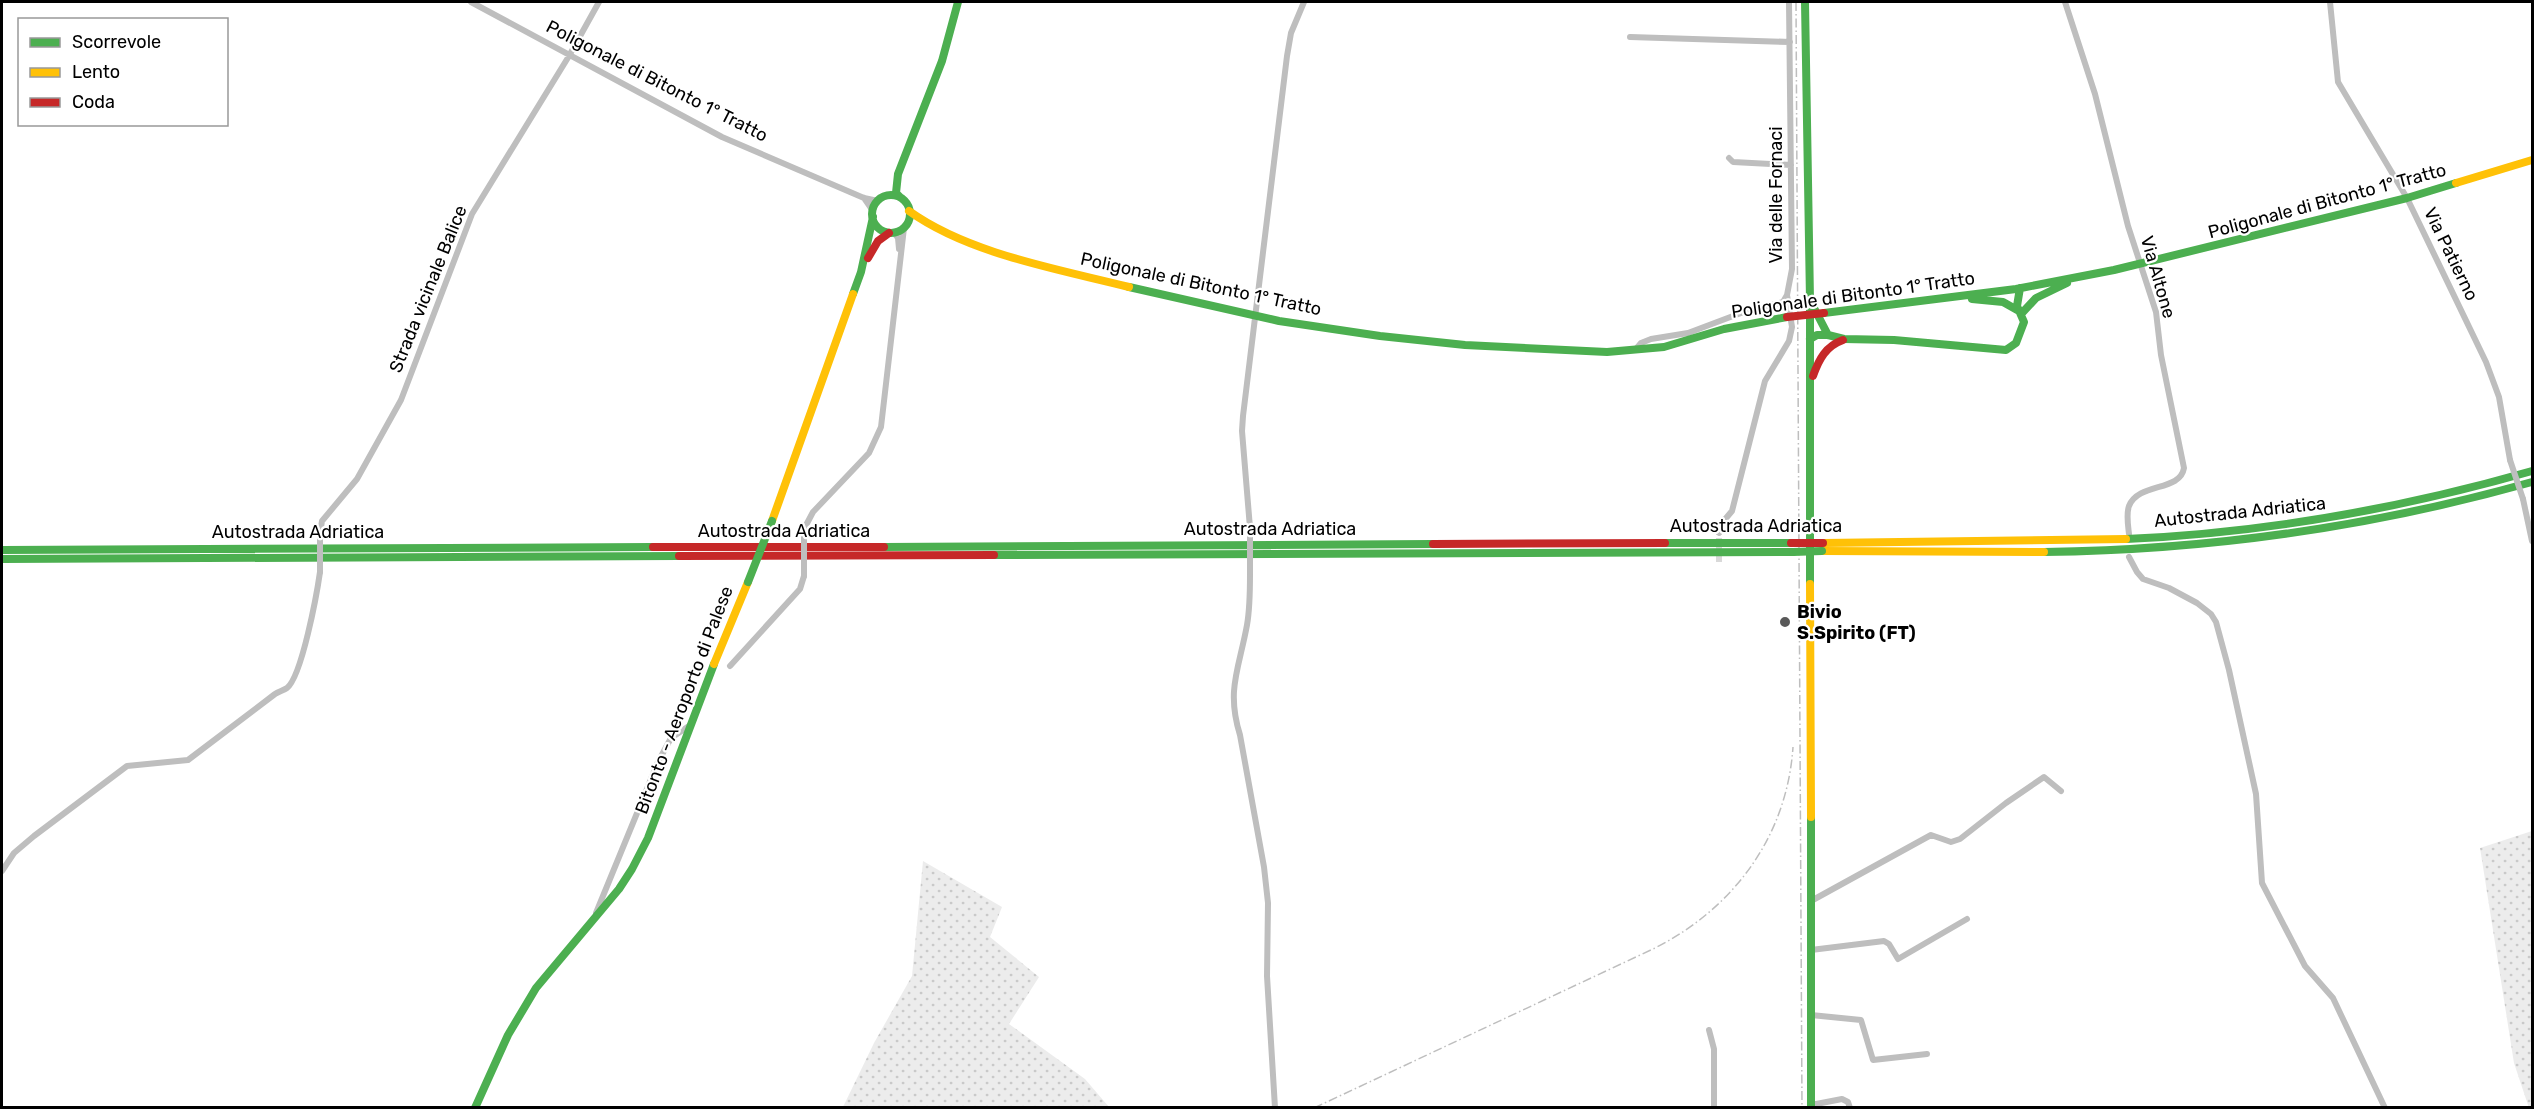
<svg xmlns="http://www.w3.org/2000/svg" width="2534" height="1109" font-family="Rubik,sans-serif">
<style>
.grass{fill:url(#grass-dots)}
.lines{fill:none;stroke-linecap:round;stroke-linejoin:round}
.street-tunnel{stroke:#d9d9d9;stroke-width:6;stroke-dasharray:6 3;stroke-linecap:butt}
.street{stroke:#bebebe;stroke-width:6}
.fast{stroke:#4caf50;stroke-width:8}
.slow{stroke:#ffc107;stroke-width:8}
.jam{stroke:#c62828;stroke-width:8}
.rail{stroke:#bebebe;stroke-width:1.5;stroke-dasharray:9 3 1.5 3;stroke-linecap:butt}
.street-bridge{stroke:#bebebe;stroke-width:6}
.fast-bridge{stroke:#4caf50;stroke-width:8}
.jam-bridge{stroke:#c62828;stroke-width:8}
.poi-dot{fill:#595959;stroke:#fff;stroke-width:2}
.labels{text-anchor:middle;stroke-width:4.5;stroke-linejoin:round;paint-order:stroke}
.street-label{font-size:18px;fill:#000;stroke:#fff}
.poi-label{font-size:18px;font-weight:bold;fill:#000;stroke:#fff;text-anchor:start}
</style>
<defs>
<pattern id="grass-dots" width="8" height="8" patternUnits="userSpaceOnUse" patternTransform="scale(1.5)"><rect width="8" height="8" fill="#ececec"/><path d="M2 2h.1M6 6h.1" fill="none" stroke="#c9c9c9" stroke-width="1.8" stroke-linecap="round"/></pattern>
</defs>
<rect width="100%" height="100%" fill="#fff"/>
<!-- grass -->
<path class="grass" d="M2532,831V1107L2529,1108L2514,1063L2480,848Z
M923,861L1002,907L990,937L1039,977L1009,1024L1085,1079L1109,1107H843L874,1043L912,976Z"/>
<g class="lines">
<!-- street-tunnel -->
<path class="street-tunnel" d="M1719,562V533"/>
<!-- street -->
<path class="street" d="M471,2L722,137L864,198L878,201
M2065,2L2095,94L2128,226L2156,312L2161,355L2184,468C2180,492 2139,482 2129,506C2126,514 2128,525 2129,534
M2330,2L2338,82L2407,198L2486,362L2499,397L2510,460
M1630,37L1790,42
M1729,158L1733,162L1791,165
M864,198L873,211
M894,233L898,238L899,249
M1636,349L1641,343L1651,339L1688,333L1741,313L1783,302L1787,295L1792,269L1789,2
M2523,499L2532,541
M1250,528L1242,431L1243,416L1287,56L1291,33L1304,2
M804,529L813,512L869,453L881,427L904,228
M320,533L322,521L357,479L401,400L472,214L569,56L599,2
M1719,533L1722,523L1732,511L1765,381L1789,341L1792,327L1787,295
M2129,557L2137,572L2143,579L2169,588L2197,603L2211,614L2216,622L2229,670L2256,794L2262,883L2305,966L2333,998L2385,1108
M1250,574C1250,592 1250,608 1247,625C1239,669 1226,690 1240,735L1264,867L1268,903L1267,976L1275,1108
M730,666L800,589L804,576
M2,871L14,853L34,836L127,766L188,760L275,694C278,692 284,690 287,688C302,676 317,593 320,572
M1811,901L1931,835L1951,842L1960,839L2006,803L2044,777L2061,791
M596,913L658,762L671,738L689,726
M1811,950L1884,941L1889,944L1898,959L1967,919
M1811,1015L1861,1020L1873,1060L1927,1054
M1709,1030L1714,1049V1108
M1811,1105L1842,1099L1848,1102L1850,1108"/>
<!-- fast -->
<path class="fast" d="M1805,2L1810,300V584
M872 214a19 19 0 1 1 38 0a19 19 0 1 1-38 0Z
M901,198L896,193L898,174L942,61L958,2
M1129,287L1279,321L1380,336L1465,345L1607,352L1664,347L1724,329L1787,317
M853,294L861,272L873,217
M1972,299L2003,302L2019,311
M1814,308L1828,335
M1824,313L2016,289L2114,270L2407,198L2456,183
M2022,313L2036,298L2067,283
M1810,339L1817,335H1828L1844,339L1894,340L2006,350L2016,343L2024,322L2017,306L2020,288
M2126,539C2264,533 2399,509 2532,471
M1665,543H1791
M884,547L1433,544
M2,550L653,547
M2044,552C2210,550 2372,527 2532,482
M994,555L1793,552
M2,559L679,556
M1811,817V1108
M475,1108L508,1035L536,988L619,889L632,869L648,838L714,664"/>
<!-- slow -->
<path class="slow" d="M2456,183L2532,160
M909,211C969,254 1058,269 1129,287
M772,521L853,294
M1823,543L2126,539
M1822,551L2044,552
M1810,584L1811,817
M714,664L748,582"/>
<!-- jam -->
<path class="jam" d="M868,258L878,241L889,233
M1813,376C1819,359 1826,346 1843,340
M1433,544L1665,543
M653,547H884
M679,556L994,555"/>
<!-- rail -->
<path class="rail" d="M1796,2L1802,1108
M1314,1108L1655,948C1734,908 1787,836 1793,747"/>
<!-- street-bridge -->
<path class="street-bridge" d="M2510,460L2523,499
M1250,528V574
M804,529V576
M320,572V533"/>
<!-- fast-bridge -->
<path class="fast-bridge" d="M1793,552L1822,551
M748,582L772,521"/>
<!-- jam-bridge -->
<path class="jam-bridge" d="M1787,317L1824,313
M1791,543H1823"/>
</g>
<!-- markers -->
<circle class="poi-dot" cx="1785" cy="622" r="6"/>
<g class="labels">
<!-- street labels -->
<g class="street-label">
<text transform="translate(657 81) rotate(27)" y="6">Poligonale di Bitonto 1° Tratto</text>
<text transform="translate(1776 195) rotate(-90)" y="6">Via delle Fornaci</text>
<text transform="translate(2327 201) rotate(-15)" y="6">Poligonale di Bitonto 1° Tratto</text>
<text transform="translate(2451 254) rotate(64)" y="6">Via Patierno</text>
<text transform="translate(2158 277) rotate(74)" y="6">Via Altone</text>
<text transform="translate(1201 284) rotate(12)" y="6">Poligonale di Bitonto 1° Tratto</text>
<text transform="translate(428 289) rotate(-68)" y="6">Strada vicinale Balice</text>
<text transform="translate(1853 295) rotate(-8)" y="6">Poligonale di Bitonto 1° Tratto</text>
<text transform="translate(2240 512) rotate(-6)" y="6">Autostrada Adriatica</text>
<text x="1756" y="532">Autostrada Adriatica</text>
<text x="1270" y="535">Autostrada Adriatica</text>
<text x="784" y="537">Autostrada Adriatica</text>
<text x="298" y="538">Autostrada Adriatica</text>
<text transform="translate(684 700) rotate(-69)" y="6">Bitonto - Aeroporto di Palese</text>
</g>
<!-- poi labels -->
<g class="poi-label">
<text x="1797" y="618">Bivio<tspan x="1797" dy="21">S.Spirito (FT)</tspan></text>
</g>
</g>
<!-- border -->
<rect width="2534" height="1109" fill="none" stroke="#000000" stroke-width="6"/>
<!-- legend -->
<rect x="18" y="18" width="210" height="108" fill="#ffffff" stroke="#999999" stroke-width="1.5"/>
<rect x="30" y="38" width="30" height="9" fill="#4caf50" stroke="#999999" stroke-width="1.5"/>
<text x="72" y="48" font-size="18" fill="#000000">Scorrevole</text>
<rect x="30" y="68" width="30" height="9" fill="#ffc107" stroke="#999999" stroke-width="1.5"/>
<text x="72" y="78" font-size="18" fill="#000000">Lento</text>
<rect x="30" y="98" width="30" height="9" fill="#c62828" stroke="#999999" stroke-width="1.5"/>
<text x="72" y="108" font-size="18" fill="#000000">Coda</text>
</svg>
